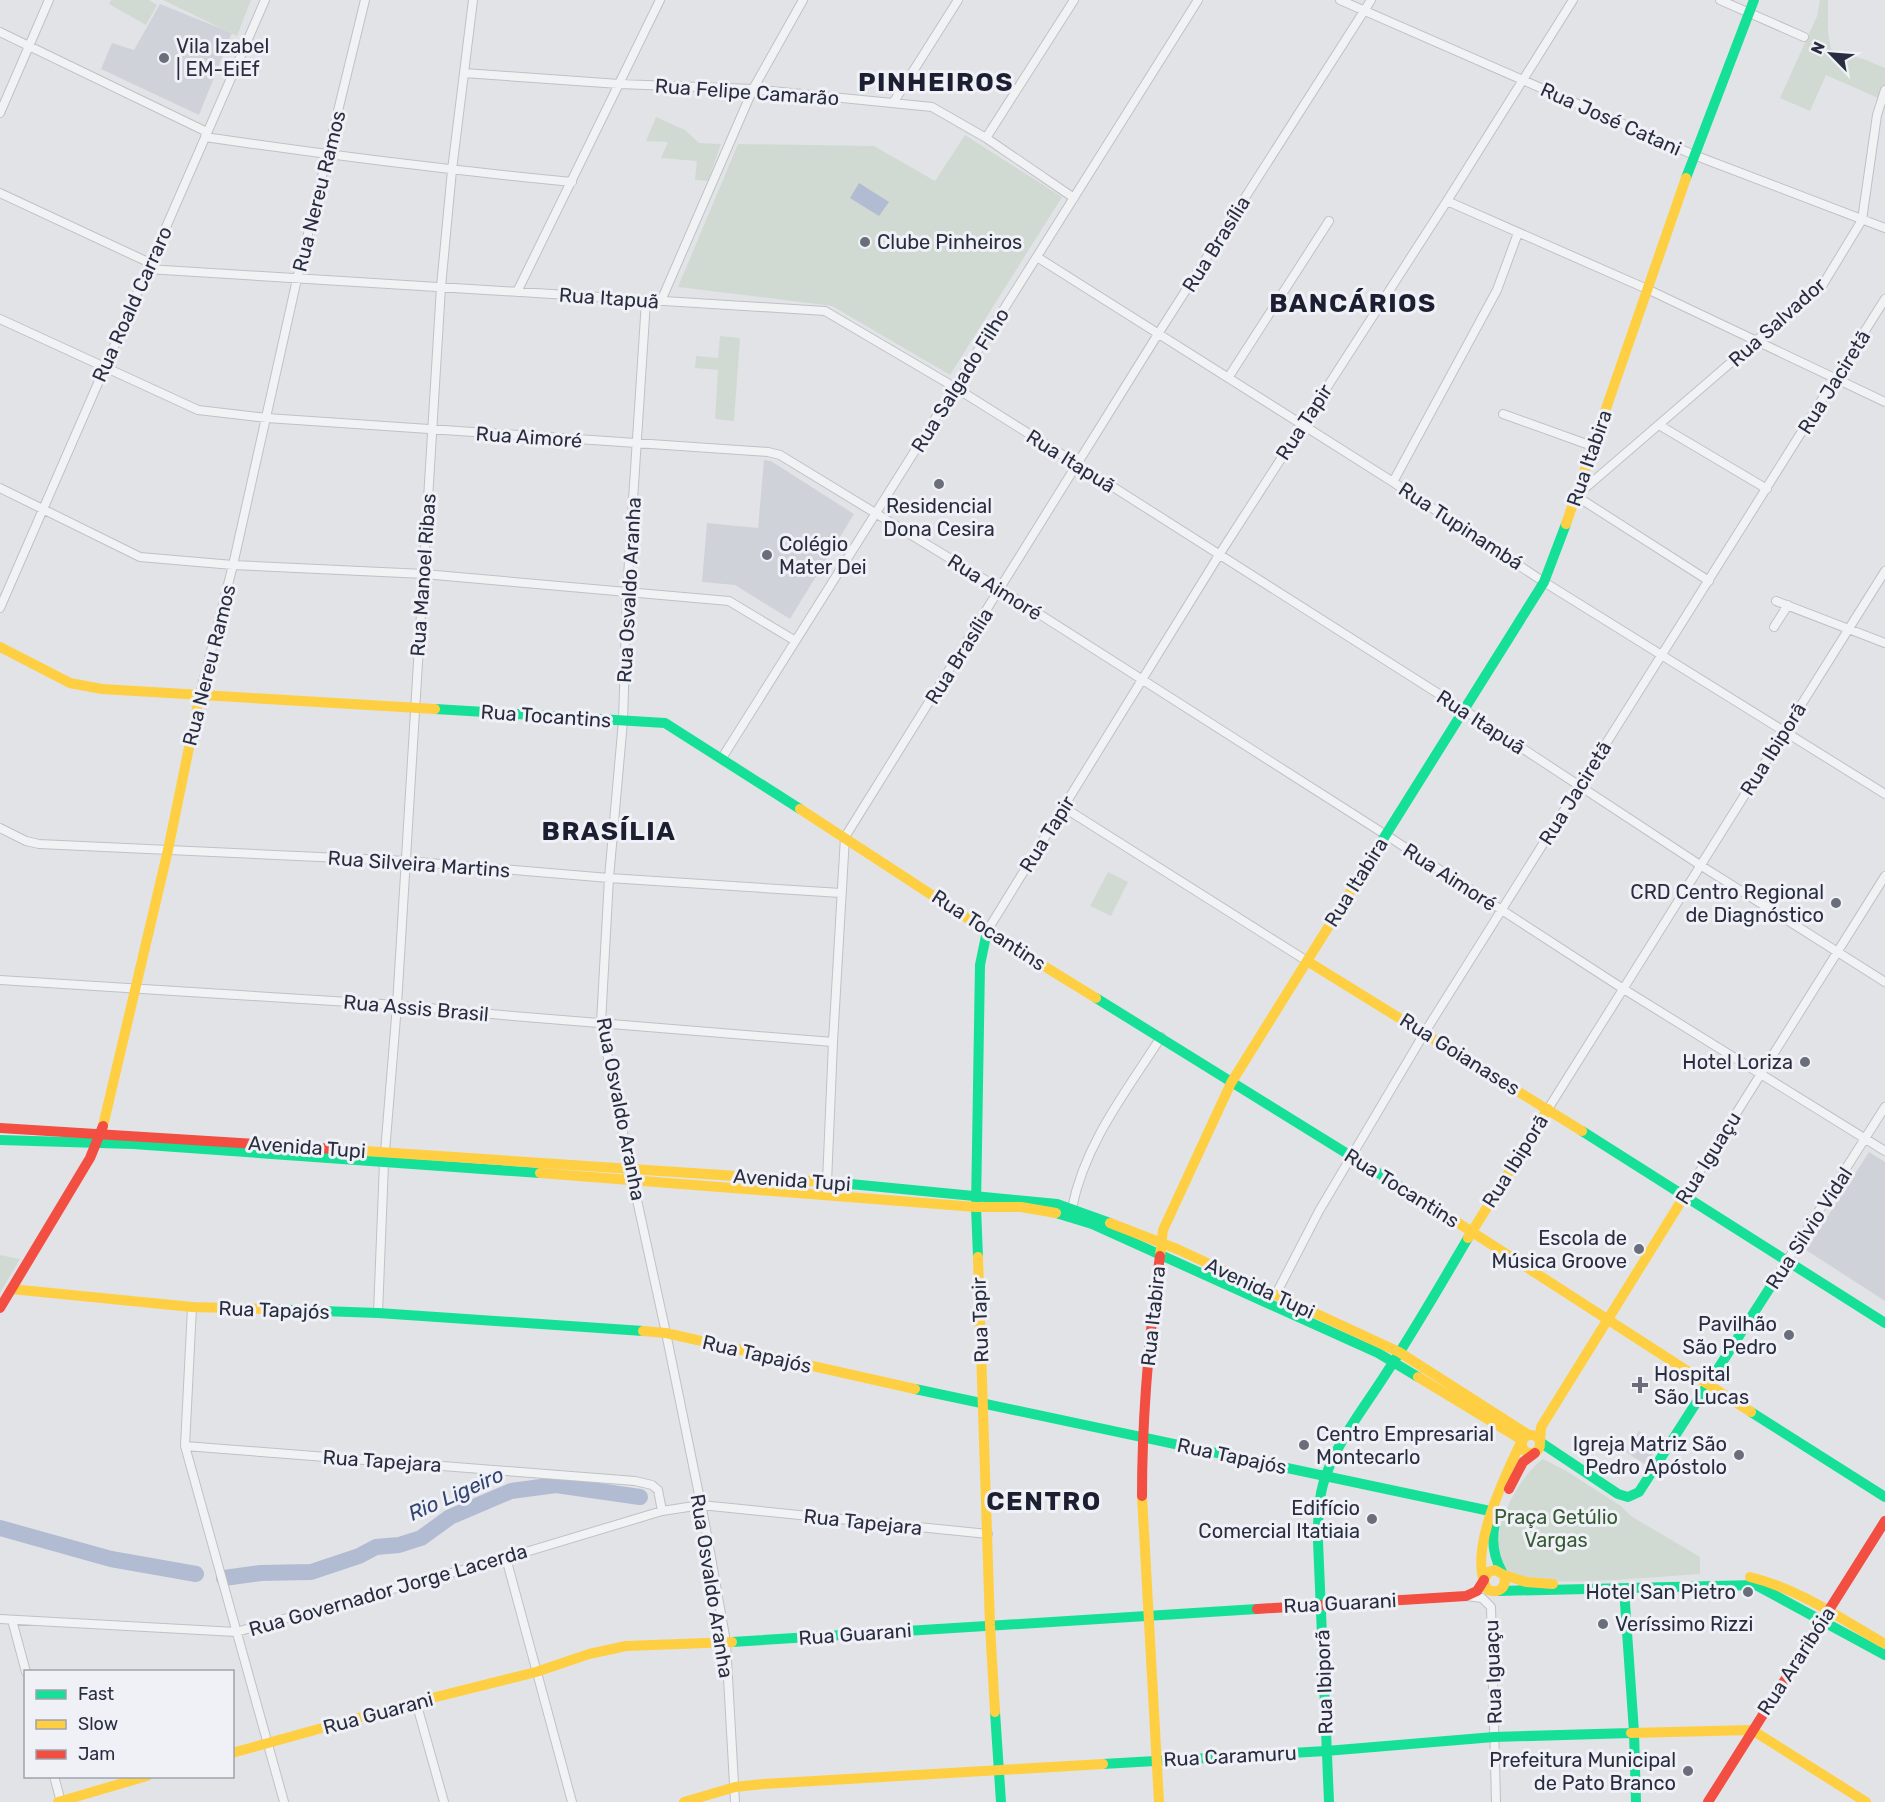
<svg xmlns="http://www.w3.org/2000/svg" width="1885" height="1802" font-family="Rubik,sans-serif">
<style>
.built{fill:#d0d2da}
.green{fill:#d1dad2}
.water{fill:#b1bbd1}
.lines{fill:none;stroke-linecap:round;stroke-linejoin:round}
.river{stroke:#b1bbd1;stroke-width:16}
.street-casing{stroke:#c0c1c5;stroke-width:10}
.street{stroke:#f1f2f4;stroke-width:8}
.fast{stroke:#16e098;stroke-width:10}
.slow{stroke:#ffcf43;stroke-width:10}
.jam{stroke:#f24e42;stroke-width:10}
.poi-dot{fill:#6a6d7a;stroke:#f0f1f6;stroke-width:2}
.labels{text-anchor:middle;stroke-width:6;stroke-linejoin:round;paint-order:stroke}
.poi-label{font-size:20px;fill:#292d40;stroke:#f0f1f6;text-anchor:end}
.street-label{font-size:20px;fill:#292d40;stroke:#f0f1f6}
.park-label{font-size:20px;fill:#375b37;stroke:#f0f1f6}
.water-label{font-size:21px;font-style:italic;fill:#344573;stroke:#f0f1f6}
.district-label{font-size:26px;font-weight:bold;letter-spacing:1.5px;fill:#1b1f31;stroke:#f0f1f6}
</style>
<rect width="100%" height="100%" fill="#e2e3e7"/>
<!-- built -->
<path class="built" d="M160,4L232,33L199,115L101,69L112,43L134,50Z
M764,460L771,461L854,514L790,619L735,585L702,582L707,523L758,528Z
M1869,1152L1885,1162V1301L1806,1250Z
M1639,1431L1659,1444L1646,1465L1626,1452Z"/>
<!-- green -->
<path class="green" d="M111,0H149L157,5L146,25L109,4Z
M163,0H251L237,36Z
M1820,0H1828V32L1831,49L1866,60L1885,68V101L1826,75L1810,111L1780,98L1817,16Z
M656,117L685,130L699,143L721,144L708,181L695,180L697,161L661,158L668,142L646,141Z
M965,135L1062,197L950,375L832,306L678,287L738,144L874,146L935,181Z
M720,336L740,338L734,421L715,419L718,370L695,368L696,356L718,358Z
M1108,872L1128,882L1111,916L1090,906Z
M0,1255L20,1259L0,1293Z
M1543,1459L1568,1472L1621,1506L1631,1516L1700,1557V1574C1665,1576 1537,1589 1512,1575C1497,1566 1498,1542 1500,1528C1504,1508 1525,1471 1543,1459Z"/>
<!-- water -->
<path class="water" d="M859,183L889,202L879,216L850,198Z"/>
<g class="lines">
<!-- river -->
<path class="river" d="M0,1528L111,1559L196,1574
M224,1578L261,1573L311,1572L359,1556L376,1547L399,1545L421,1538L450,1517L511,1491L556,1485L640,1497"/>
<defs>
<path id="street" d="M1340,0L1694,155L1885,228
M1720,0L1804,37
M0,32L207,132
M464,73L619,84L753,89L932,107L986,138L1074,198
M893,103L958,0
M0,113L49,0
M205,137C327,155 449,170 572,182
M986,138L1074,0
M0,193L150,263
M1447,201L1647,289L1885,402
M1037,257L1393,482L1544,582L1885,794
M147,269L825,311L956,388L1077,464L1464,710L1700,865L1885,982
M517,292L660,0
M646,301L627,592L623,721L609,878L601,1023L630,1168L666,1333L705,1524L726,1642L735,1802
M661,301L753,89L803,0
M0,319L198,410L267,418L768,452L780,455L1000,589L1386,835L1622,988L1885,1151
M1228,378L1329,221
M1503,414L1592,446
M1659,425L1767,489
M1393,482L1497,290L1518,233
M0,488L140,557L233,565L424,574L729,601L794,640
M1709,581L1576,496L1757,340L1822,286L1862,220L1877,115L1885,90
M1776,601L1885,643
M0,608L265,0
M1774,627L1788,605
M200,694L233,565L297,279L365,0
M722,758L1198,0
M1063,807L1307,961
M0,828L26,841L39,844L406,861L609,878L841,893
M987,931L1219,555L1447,201L1573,0
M0,980L397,1005L513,1016L833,1042
M1548,1109L1885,571
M385,1152L397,1005L441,287L452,170L473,0
M827,1182L833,1042L845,837L1158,334L1371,0
M1685,1195L1885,876
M1072,1208C1085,1143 1126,1092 1161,1037
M1787,1261L1885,1107
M1276,1294L1319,1211L1425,1032L1885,299
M192,1307L185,1446L284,1802
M378,1313L384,1163
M185,1446L635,1481L652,1485L658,1490L662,1511
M506,1558L572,1802
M1466,1596L1482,1598L1491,1607L1496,1802
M0,1619L236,1632L506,1558L662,1511L701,1505L988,1534
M12,1620L26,1672
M416,1702L444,1802
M54,1776L61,1802"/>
</defs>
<!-- street casing -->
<use href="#street" class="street-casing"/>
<!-- street -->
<use href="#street" class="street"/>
<!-- fast -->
<path class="fast" d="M1686,178L1754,0
M435,709L665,723L800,809
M1380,844L1544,582L1566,524
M1096,998L1438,1210
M1582,1131L1885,1323
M0,1140L133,1144L540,1173
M840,1183L1057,1204L1110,1223
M1056,1213L1092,1224L1378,1353L1418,1377
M978,1257L976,1207L980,965L987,931
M265,1309L378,1313L643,1331
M915,1389L1490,1511
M1751,1412L1885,1497
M1540,1442L1618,1494L1628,1497L1639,1492L1787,1261
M1497,1516C1491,1535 1492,1554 1502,1572
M1624,1589L1634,1732L1636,1802
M1499,1591L1756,1585L1885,1655
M732,1642L1257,1609
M995,1712L1001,1802
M1103,1764L1326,1751L1494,1737L1631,1733
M1329,1802L1318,1541C1318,1520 1318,1498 1325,1478C1338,1440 1364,1408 1385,1375C1414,1331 1441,1284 1468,1238"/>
<!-- slow -->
<path class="slow" d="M1566,524L1686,178
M0,647L70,683L102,689L435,709
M800,809L987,931L1096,998
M1307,961L1582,1131
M103,1126L168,850L200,694
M350,1150L840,1183
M540,1173L976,1207H1021L1056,1213
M1438,1210L1751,1412
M1110,1223L1177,1249L1399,1352L1529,1435
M1468,1238L1548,1109
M1160,1256L1163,1230L1231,1083L1380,844
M978,1257L990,1625L995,1712
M11,1289L192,1307L265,1309
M643,1331L666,1333L915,1389
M1418,1377L1522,1440C1506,1474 1465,1555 1488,1590C1500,1594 1507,1587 1504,1575L1495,1570L1488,1572L1484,1580
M1522 1444a9 9 0 1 1 18 0a9 9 0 1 1-18 0Z
M1540,1442L1541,1427L1685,1195
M1142,1496L1159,1802
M1504,1575L1526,1582L1553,1584
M1750,1577C1800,1589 1841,1619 1885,1644
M1631,1733L1752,1730L1866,1802
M232,1753L416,1702L536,1672L589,1654L626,1646L732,1642
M58,1802L147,1776
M684,1802L735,1787L763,1784L1103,1764"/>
<!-- jam -->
<path class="jam" d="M0,1128L350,1150
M0,1308L90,1158L103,1126
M1509,1489L1523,1462L1535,1453
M1142,1496C1142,1416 1149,1336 1160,1256
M1257,1609L1466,1596L1477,1591L1484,1580
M1708,1802L1885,1521"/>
</g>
<!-- markers -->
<g class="poi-dot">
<circle cx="164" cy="58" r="6"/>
<circle cx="865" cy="242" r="6"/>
<circle cx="939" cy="484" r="6"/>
<circle cx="767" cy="555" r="6"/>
<circle cx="1836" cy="903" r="6"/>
<circle cx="1805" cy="1062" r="6"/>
<circle cx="1639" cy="1249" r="6"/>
<circle cx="1789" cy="1335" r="6"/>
<path d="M1637 1376h6v6h6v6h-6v6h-6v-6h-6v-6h6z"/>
<circle cx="1304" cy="1445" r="6"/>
<circle cx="1739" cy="1455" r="6"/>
<circle cx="1372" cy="1519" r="6"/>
<circle cx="1748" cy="1592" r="6"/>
<circle cx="1603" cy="1624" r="6"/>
<circle cx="1688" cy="1771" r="6"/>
</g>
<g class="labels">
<!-- poi labels -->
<g class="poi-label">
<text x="176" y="53" text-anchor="start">Vila Izabel<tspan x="176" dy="23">| EM-EiEf</tspan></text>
<text x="877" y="249" text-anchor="start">Clube Pinheiros</text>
<text x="939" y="513" text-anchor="middle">Residencial<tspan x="939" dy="23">Dona Cesira</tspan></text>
<text x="779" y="551" text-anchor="start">Colégio<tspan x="779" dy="23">Mater Dei</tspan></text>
<text x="1824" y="899">CRD Centro Regional<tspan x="1824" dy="23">de Diagnóstico</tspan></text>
<text x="1793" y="1069">Hotel Loriza</text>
<text x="1627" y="1245">Escola de<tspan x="1627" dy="23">Música Groove</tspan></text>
<text x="1777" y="1331">Pavilhão<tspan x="1777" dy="23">São Pedro</tspan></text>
<text x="1654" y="1381" text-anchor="start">Hospital<tspan x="1654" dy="23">São Lucas</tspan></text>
<text x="1316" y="1441" text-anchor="start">Centro Empresarial<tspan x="1316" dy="23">Montecarlo</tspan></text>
<text x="1727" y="1451">Igreja Matriz São<tspan x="1727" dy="23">Pedro Apóstolo</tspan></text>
<text x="1360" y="1515">Edifício<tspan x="1360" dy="23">Comercial Itatiaia</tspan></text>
<text x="1736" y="1599">Hotel San Pietro</text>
<text x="1615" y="1631" text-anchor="start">Veríssimo Rizzi</text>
<text x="1676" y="1767">Prefeitura Municipal<tspan x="1676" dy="23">de Pato Branco</tspan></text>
</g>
<!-- street labels -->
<g class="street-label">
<text transform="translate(747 92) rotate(4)" y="7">Rua Felipe Camarão</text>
<text transform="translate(1611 119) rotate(24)" y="7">Rua José Catani</text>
<text transform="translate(319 191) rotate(-76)" y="7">Rua Nereu Ramos</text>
<text transform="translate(1216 244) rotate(-58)" y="7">Rua Brasília</text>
<text transform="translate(609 298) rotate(4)" y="7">Rua Itapuã</text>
<text transform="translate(132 304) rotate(-66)" y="7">Rua Roald Carraro</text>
<text transform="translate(1777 322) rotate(-42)" y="7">Rua Salvador</text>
<text transform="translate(960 380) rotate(-58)" y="7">Rua Salgado Filho</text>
<text transform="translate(1834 382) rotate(-58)" y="7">Rua Jaciretã</text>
<text transform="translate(1304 422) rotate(-57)" y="7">Rua Tapir</text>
<text transform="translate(529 437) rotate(4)" y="7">Rua Aimoré</text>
<text transform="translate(1589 458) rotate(-71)" y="7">Rua Itabira</text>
<text transform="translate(1071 461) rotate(32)" y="7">Rua Itapuã</text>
<text transform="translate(1461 526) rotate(33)" y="7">Rua Tupinambá</text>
<text transform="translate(423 575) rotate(-86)" y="7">Rua Manoel Ribas</text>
<text transform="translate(995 587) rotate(32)" y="7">Rua Aimoré</text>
<text transform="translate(629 590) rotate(-87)" y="7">Rua Osvaldo Aranha</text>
<text transform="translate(959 656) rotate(-58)" y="7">Rua Brasília</text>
<text transform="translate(209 665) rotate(-76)" y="7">Rua Nereu Ramos</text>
<text transform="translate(546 716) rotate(4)" y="7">Rua Tocantins</text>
<text transform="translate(1481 722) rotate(33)" y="7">Rua Itapuã</text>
<text transform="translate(1773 749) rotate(-58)" y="7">Rua Ibiporã</text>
<text transform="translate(1575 793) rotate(-58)" y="7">Rua Jaciretã</text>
<text transform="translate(1047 834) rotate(-58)" y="7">Rua Tapir</text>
<text transform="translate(419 864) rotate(4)" y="7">Rua Silveira Martins</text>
<text transform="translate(1450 877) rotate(33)" y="7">Rua Aimoré</text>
<text transform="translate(1356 882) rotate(-58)" y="7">Rua Itabira</text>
<text transform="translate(989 930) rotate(33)" y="7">Rua Tocantins</text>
<text transform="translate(416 1008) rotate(5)" y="7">Rua Assis Brasil</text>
<text transform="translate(1460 1054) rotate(32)" y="7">Rua Goianases</text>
<text transform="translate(621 1109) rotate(79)" y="7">Rua Osvaldo Aranha</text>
<text transform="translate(307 1147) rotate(4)" y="7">Avenida Tupi</text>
<text transform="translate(1708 1158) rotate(-58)" y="7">Rua Iguaçu</text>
<text transform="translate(1515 1161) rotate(-58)" y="7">Rua Ibiporã</text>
<text transform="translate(792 1180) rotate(4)" y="7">Avenida Tupi</text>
<text transform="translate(1402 1188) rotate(32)" y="7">Rua Tocantins</text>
<text transform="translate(1809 1228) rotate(-57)" y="7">Rua Silvio Vidal</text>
<text transform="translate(1260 1288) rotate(25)" y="7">Avenida Tupi</text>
<text transform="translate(274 1310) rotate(2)" y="7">Rua Tapajós</text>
<text transform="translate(1153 1316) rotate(-84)" y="7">Rua Itabira</text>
<text transform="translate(980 1320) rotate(-92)" y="7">Rua Tapir</text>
<text transform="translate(757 1354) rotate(13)" y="7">Rua Tapajós</text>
<text transform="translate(1232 1456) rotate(12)" y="7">Rua Tapajós</text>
<text transform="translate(382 1461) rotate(4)" y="7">Rua Tapejara</text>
<text transform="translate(863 1522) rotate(6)" y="7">Rua Tapejara</text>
<text transform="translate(712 1586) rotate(81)" y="7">Rua Osvaldo Aranha</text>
<text transform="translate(388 1590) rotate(-16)" y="7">Rua Governador Jorge Lacerda</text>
<text transform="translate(1340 1603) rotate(-3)" y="7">Rua Guarani</text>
<text transform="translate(855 1634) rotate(-4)" y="7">Rua Guarani</text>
<text transform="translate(1796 1661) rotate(-57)" y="7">Rua Araribóia</text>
<text transform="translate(1493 1672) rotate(-92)" y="7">Rua Iguaçu</text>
<text transform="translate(1324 1682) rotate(-92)" y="7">Rua Ibiporã</text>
<text transform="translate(378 1713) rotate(-15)" y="7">Rua Guarani</text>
<text transform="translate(1230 1756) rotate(-3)" y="7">Rua Caramuru</text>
</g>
<!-- park labels -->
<g class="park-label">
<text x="1556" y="1524">Praça Getúlio<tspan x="1556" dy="23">Vargas</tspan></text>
</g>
<!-- water labels -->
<g class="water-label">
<text transform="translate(456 1494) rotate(-24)" y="7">Rio Ligeiro</text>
</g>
<!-- district labels -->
<g class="district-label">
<text x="936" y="91">PINHEIROS</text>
<text x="1353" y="312">BANCÁRIOS</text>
<text x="609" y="840">BRASÍLIA</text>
<text x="1044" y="1510">CENTRO</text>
</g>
</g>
<!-- legend -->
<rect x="24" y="1670" width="210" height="108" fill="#f0f1f6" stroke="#a0a3ad" stroke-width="1.5"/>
<rect x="36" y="1690" width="30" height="9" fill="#16e098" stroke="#a0a3ad" stroke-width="1.5"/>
<text x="78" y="1700" font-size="18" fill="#292d40">Fast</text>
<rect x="36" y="1720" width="30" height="9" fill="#ffcf43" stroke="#a0a3ad" stroke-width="1.5"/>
<text x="78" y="1730" font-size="18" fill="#292d40">Slow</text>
<rect x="36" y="1750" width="30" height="9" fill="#f24e42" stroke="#a0a3ad" stroke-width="1.5"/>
<text x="78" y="1760" font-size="18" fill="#292d40">Jam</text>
<!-- north arrow -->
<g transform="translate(1831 54) rotate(295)" stroke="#f0f1f6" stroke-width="4.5" paint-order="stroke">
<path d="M0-4.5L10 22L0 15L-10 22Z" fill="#292d40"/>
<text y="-9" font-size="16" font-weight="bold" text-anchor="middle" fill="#292d40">N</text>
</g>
</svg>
